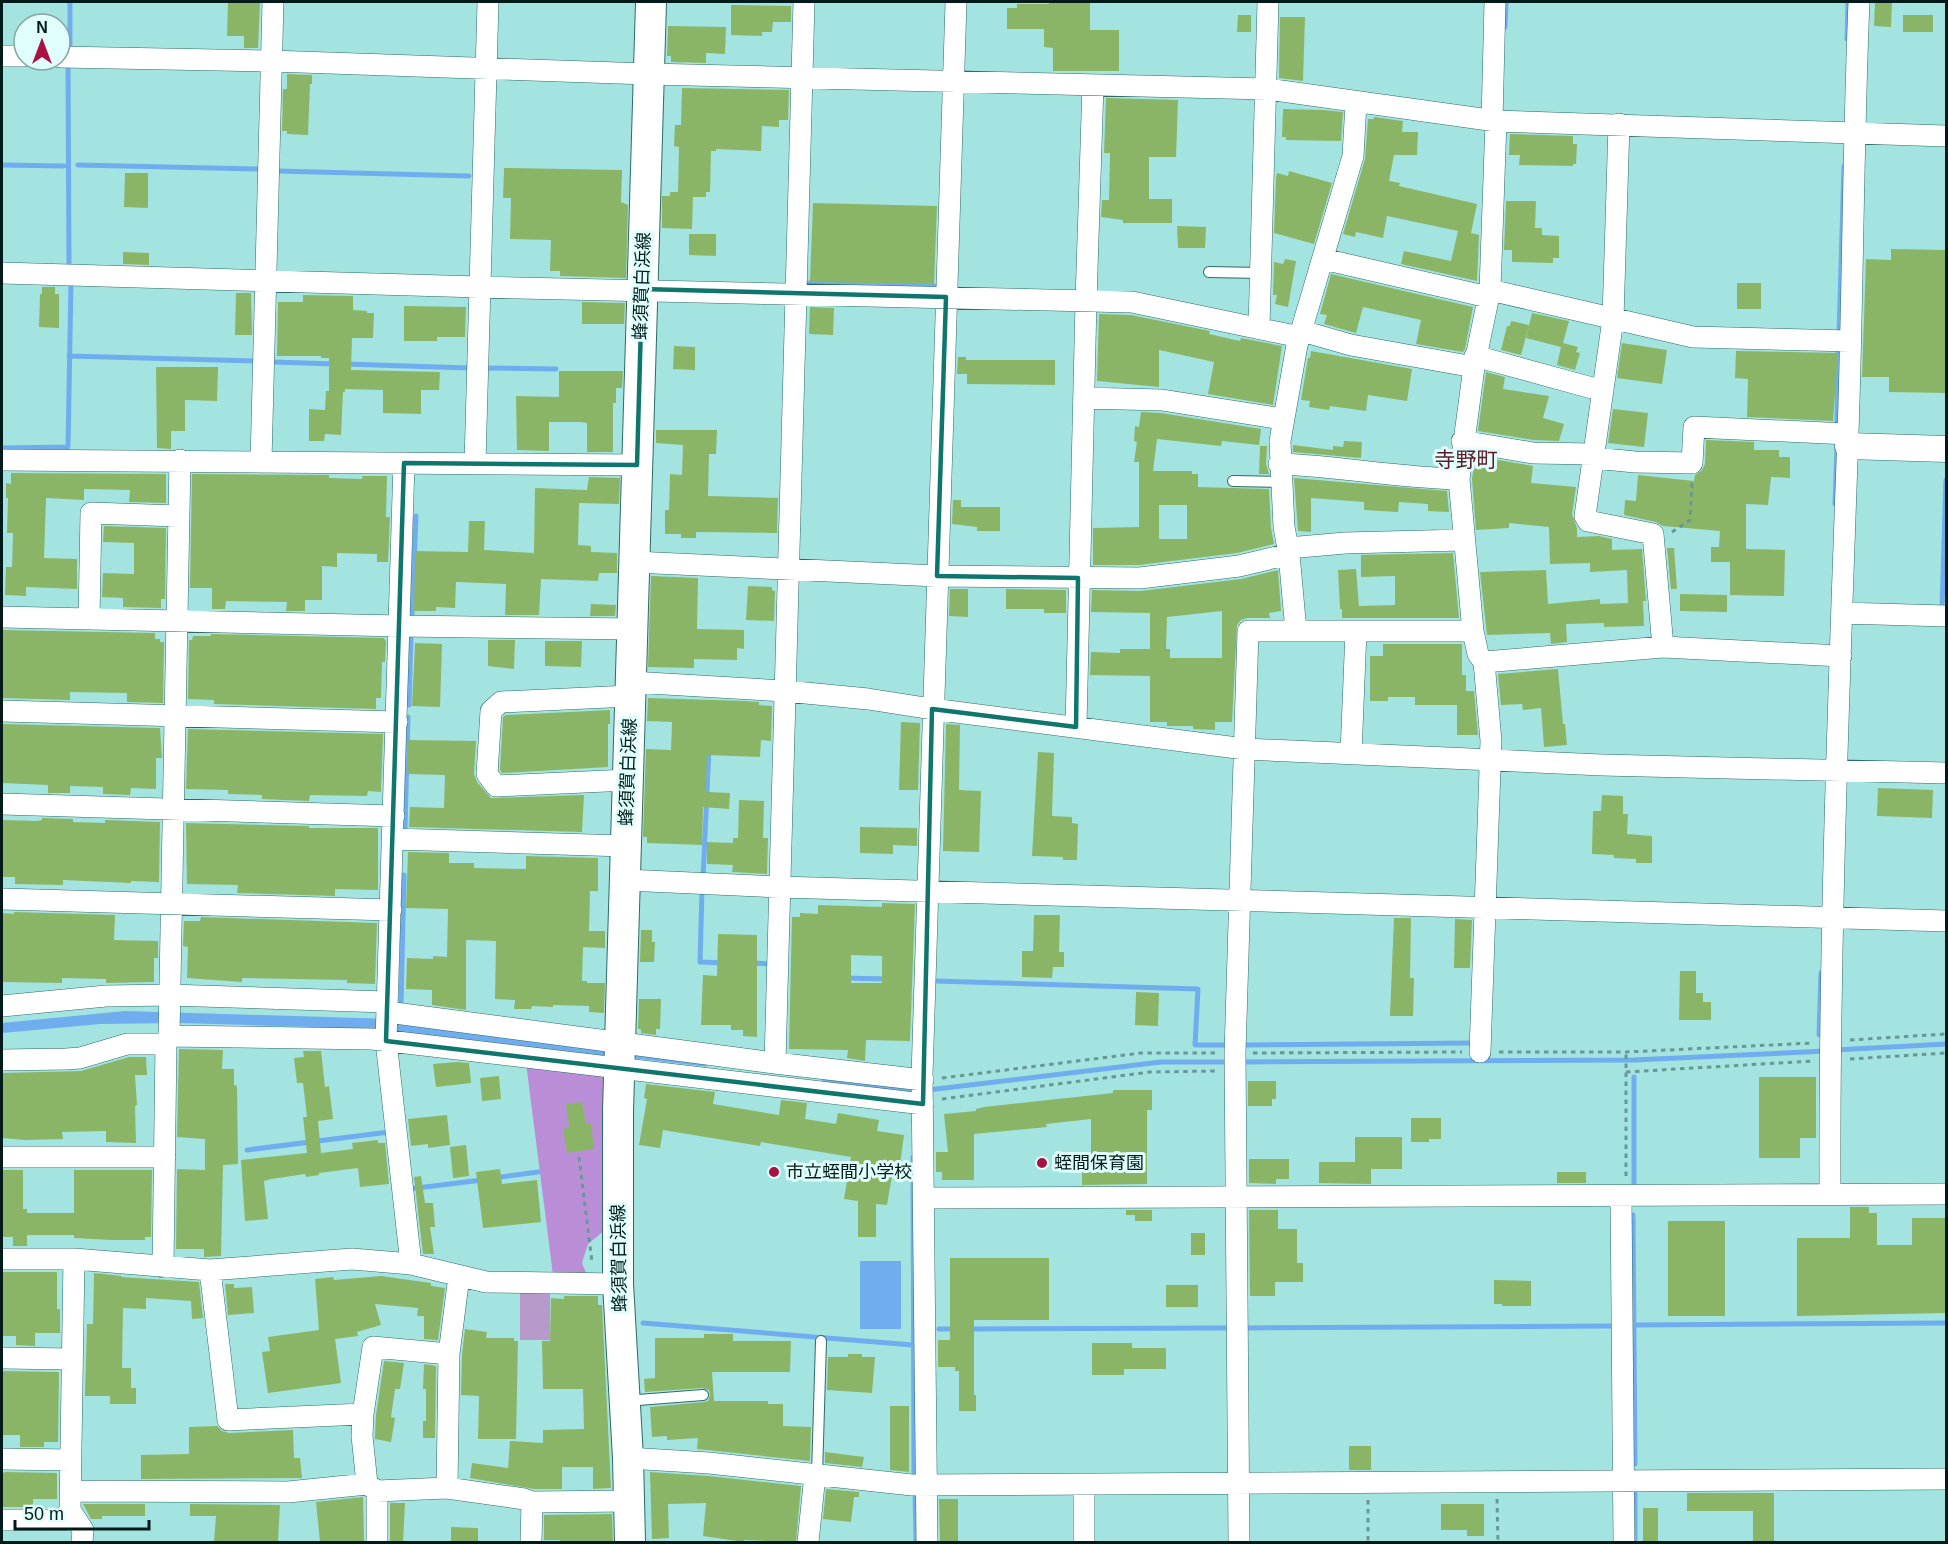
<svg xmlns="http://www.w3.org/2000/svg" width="1948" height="1544" font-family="Helvetica,'Noto Sans JP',sans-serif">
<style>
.green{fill:#b79aca}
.forest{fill:#ba8dd7}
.water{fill:#70adef}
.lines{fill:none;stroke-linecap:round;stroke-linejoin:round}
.stream{stroke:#70adef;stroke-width:5}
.building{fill:#8bb566;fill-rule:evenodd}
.service-casing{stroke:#2b6b68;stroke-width:12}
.minor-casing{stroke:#2b6b68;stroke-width:22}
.tertiary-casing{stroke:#2b6b68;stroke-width:27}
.secondary-casing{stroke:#2b6b68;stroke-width:32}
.path{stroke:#679895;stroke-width:3;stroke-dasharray:4.5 4.5;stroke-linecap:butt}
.service{stroke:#fff;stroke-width:10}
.minor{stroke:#fff;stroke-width:21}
.tertiary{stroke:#fff;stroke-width:26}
.secondary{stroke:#fff;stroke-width:30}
.marked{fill:none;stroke:#0f766e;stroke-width:4.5;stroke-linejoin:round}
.poi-dot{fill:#a81141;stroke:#dffefc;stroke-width:2}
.labels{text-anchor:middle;stroke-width:6;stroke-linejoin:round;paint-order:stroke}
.street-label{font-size:18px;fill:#021b1a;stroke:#dffefc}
.poi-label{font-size:18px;fill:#021b1a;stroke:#dffefc;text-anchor:start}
.quarter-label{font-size:21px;fill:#5f1a29;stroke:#dffefc}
</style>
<rect width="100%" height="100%" fill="#a4e4e0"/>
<!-- green -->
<path class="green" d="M520,1293H550V1340H520Z"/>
<!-- forest -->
<path class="forest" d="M526,1063L607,1072L606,1229L588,1244L582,1263L587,1275H553Z"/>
<!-- water -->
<path class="water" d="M125,1011L394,1019L605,1045V1056L597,1057L376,1031L311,1027L179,1023L100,1024L2,1033V1023Z
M860,1261H901V1329H860Z"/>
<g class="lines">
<!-- stream -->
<path class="stream" d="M70,2V47
M1505,27L1506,2
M1847,39L1848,2
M68,63L69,264
M2,165L64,166
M78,165L258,169
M277,171L469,176
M804,283L938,286
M1839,334L1844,166
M69,356L255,361
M273,362L334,364
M346,364L469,368V365
M485,368L556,369
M1837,423L1838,348
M2,448L68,447L71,282
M1835,504L1837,445
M1941,609H1942L1946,480
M412,614L416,516
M409,705L411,635
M405,829L408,717
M703,878L709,749
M702,890L700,962L725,963
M752,963L773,964
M844,978L889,979
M935,981L1198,989L1195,1045H1229
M401,1005L404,875
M1819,1035L1821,973
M1244,1045L1472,1043
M1835,1050L1946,1044
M627,1055L705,1064
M1241,1062L1634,1060L1826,1051
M1634,1077V1183
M824,1079L919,1091
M928,1090L1161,1062H1232
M247,1150L389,1132V1134
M913,1157L914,1477
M494,1178L538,1172
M409,1189L482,1180
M1633,1215L1635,1464
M643,1323L913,1345
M1634,1325L1946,1323
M1246,1328L1614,1326
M939,1329H955
M968,1329L1227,1328
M915,1492L916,1542
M1635,1494V1542"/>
</g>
<!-- building -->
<path class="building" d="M228,2H260L258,48H244V36H227Z
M1049,2H1090V30H1119V71H1053V48L1044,47V29H1007V8H1017V4H1049Z
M1875,2H1892L1891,27L1874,26Z
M731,5L791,6V22H773L772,32H762V36L731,35Z
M1238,15H1251V32H1237Z
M1903,15H1933V32H1903Z
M1280,17H1305L1303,81L1279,78Z
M668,26L726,27L725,54L706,53V63L671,62V56H667Z
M287,74L312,75V84H310L308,135L287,134V131H282L283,89H287Z
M682,88L789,90L788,120H779V127L762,126L761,151L716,149V151H711L710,192H706V197H693L692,229L662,228V196H670V192H678L679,147L674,146L675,125H681Z
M1106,98L1178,100L1176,157H1149V199H1172V223H1123V220L1101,217L1102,200H1109L1110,153H1104Z
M1283,109L1323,110L1343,112L1341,141L1286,140V137H1282Z
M1374,117L1403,121L1402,132H1418L1417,155H1394L1389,181L1400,183L1399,186L1477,204L1471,233L1479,235L1477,281L1401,264L1404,251L1451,261L1458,231L1387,216L1383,238L1356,232L1355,237L1343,234L1365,159L1368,119H1374Z
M1510,134L1573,136V144H1577L1576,164H1573V166L1519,165L1520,155H1509Z
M504,168L622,170L621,202L628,205L626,278L560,276V271H550L551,240L510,239L511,198H503Z
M1289,171L1332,183L1314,244L1274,233L1276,178L1277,173L1288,176Z
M125,173H148V208L124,207Z
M1506,201H1536L1535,228H1542V235L1559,236V258H1553V263L1512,262V250H1504Z
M813,203L937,206L934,284L810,282Z
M1177,226L1206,227L1205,248H1178Z
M689,234H716V256L689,255Z
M1891,249L1947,250V393L1889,392V377H1862L1866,259L1891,260Z
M123,252L149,253V265L123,264Z
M1285,259L1296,261L1288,307L1275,304L1277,295H1273L1274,262L1283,264Z
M1331,274L1473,307L1465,349L1463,352L1416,344L1421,320L1363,307L1356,333L1324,324L1327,315L1320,314Z
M1737,283H1761V309H1737Z
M42,287H55V294H59V328L39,327L40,294H42Z
M236,293H251L252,335H235Z
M303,295L353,296V310L367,311V313H374L373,338H352L351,370L440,372L439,390H421V414L383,413V390L345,389V392H343L341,435L325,434L324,441H309V409L325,410L326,391H329V358H321V356H277L278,302H303Z
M582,302L625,303L624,324H582Z
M404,306L466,307L465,337H437V341H404Z
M810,307L834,308L833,335L809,334Z
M1532,313L1569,321L1563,343L1578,347L1576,352L1580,353L1575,370L1557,365L1561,347L1526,338Z
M1099,314L1131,315L1210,331L1209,334L1240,341L1241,338L1282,346L1273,405L1208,394L1214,362L1159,350V387L1097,381Z
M1511,321L1529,325L1521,355L1501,350L1507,326H1510Z
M1622,343L1667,350L1662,384L1617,378Z
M674,346L695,347V370L673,369Z
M1311,351L1412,369L1407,401L1368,395L1366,411L1330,406L1329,410L1309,407L1310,401L1301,400L1308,358H1310Z
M1736,351L1838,353L1833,421L1747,417L1748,379L1735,378Z
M958,357H966V360H1055V385L967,384V374H957Z
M156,367H218L217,401L185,400V431H171V449L157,448Z
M559,371H623L622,388H616V403H613V452H587V423L580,422H549V451L517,450L516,396L559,397Z
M1486,372L1505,377L1503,389L1549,396L1543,418L1564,424L1559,441L1534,440L1478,431Z
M1613,409L1648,413L1644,447L1608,443Z
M1141,412L1161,413L1261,429L1259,445L1222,441L1221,446L1157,439L1153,471H1192V474H1198V487L1269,489L1271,528L1274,544L1237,553L1139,565H1093V528L1139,527V462H1134L1137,442L1134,441L1135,426L1139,427ZM1159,505H1187V539H1159Z
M656,430H717L716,454H709L708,496L778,498L777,533L696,532V538H681V534H665V510H669L670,474L682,475L683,445L656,443Z
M1706,440L1754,442V450H1779V457H1790V478L1771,477L1768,505L1746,504V549L1785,550L1784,596L1730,595V562H1711V547H1719L1720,531L1663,526L1656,522L1624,515L1625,500L1636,501L1638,475L1694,481L1695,475L1702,470L1705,464Z
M1344,441L1362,442L1361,458L1293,452V445L1333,450V446L1343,447Z
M1260,446H1267L1266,464L1269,474H1259Z
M1475,456L1533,466L1531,483L1576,487L1572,514L1577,528V537L1599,536L1612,539V550L1642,549L1646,601H1643L1644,626L1604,627V623L1566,624L1567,642L1551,644L1550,633L1487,635L1480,572L1546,570L1548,604L1600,599V604L1628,603L1627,570L1590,572V563L1550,564L1549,527L1509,523V528L1476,530L1472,479Z
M11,473L166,474V503L129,502L130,490L86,489H84V500L46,498L44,558L77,559V589L26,587V596L5,595L6,567H12L13,533H7L8,498H6V483L11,484Z
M192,474L329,475V478L362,479V476H387L386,517H390L388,562H377V554L337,553V567L322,566V600H305V611H286L287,602L226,601L225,609H212V588H190Z
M589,477L620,478L619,504L579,503L578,545L591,546V552L617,553V573H599L598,581L541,579L539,615H505L506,584L456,582L455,608L436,607V611H414L415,551L468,552L469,521H485L484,550L534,553L535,488L587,490Z
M1294,478L1447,491L1449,512L1428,511V504L1399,502L1398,512L1364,510V502L1311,498V532L1298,531Z
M953,500H961V507H1000V531H977V527L952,524Z
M104,526L166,528L165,599H161V608L123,607V598L102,597L103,573L134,574V543L103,542Z
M1667,548H1674L1677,589H1671Z
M1453,553L1459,618H1342V609H1340L1338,570L1356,569L1359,606L1395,605V576L1361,577V555Z
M1278,570L1281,611L1269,613L1270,618H1247L1241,620L1237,625L1232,722H1215V730L1193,729V726H1167V722H1150V676L1090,675L1091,652L1120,653V649H1150V613L1091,612L1092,590L1141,591L1241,579ZM1222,611V658H1170V649H1166L1167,617Z
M651,576L698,578L697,629L744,630V649L737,648V660L694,659V668L648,667Z
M748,586L772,587V590L775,591L774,621L746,620Z
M950,589H968V617L949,616Z
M1006,589L1066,590V613H1044V609H1006Z
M1680,594L1727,595V612L1680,611Z
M591,604L616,605L615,616H590Z
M2,630L155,633V639H160V642H164L163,703L127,702V693L70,692V700L2,698Z
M211,634L384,638L386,642L385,662H382L381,698H376V709L214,704V700L188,699L189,640H192L193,636H211Z
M488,640H515L514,669L488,666Z
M545,641H582L581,667L545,666Z
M415,643L442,644L440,707L412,706Z
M1383,644H1462V675H1466V691H1474L1478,735H1457V705H1415V697H1388V701H1370V656H1383Z
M1558,669L1563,724H1565L1567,745L1544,747L1541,708L1523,710L1522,704L1501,705L1498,674Z
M648,698L745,701L759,702V705L772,706L771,741L761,740L760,757L707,755L706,792L730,793L729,809L703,807L702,845L647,843V837H643L646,749L671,750L672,722L647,721Z
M610,710V724H608V767L502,773L500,770L503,717L506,715Z
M901,722L920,723L918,790H899Z
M2,724L160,728L162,758H156V789L131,788L130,795L103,794V787L70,786V793H48V785L2,783Z
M946,724L960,725L959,790L981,791L979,852L943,851Z
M188,729L383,734L381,792L368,791L367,796L310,795L309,801L262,799V795L228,794V790L186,789Z
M408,740L476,741L474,774L477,782L491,798L584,795L582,832L409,827L410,807L444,808L445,775L407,774Z
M1038,752L1054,753L1052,816L1072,817V823L1078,824L1077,860H1063V857L1032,856Z
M1878,788L1933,790L1932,818L1877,816Z
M1602,795L1623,796V814H1628L1627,834L1652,836V863H1636V859L1614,858V855L1592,854L1593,811H1601Z
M739,800L764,801L763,838H768L767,874L732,872L733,865L707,864V842L733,843V838H738Z
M42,818L73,819V822L105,823V820L160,822L159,882L131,881V883L63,880V885L15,884V877H2V820L36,821L42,820Z
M186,823L309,826V828H378V890L335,889V896L237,893L238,885L187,884Z
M860,827L917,828V846L893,845V854L860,853Z
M408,852L449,853V863H474V868L526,869V856L598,858V891H590L589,931H605V948L583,947L582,981H587V983H605L604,1013L589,1012V1006L553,1005V1007L532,1006L531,1009H514L515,1000L495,999L496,941L466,940V1010L432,1005V990L406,989L407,958L433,959V956L447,957L448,909L406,908Z
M882,903L915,904L910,1041L866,1040L865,1061L847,1058L848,1050L789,1049L792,917H800V913L818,914V905L882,907ZM851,955L882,956V983H851Z
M14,912L115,915L114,940L158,941V958H154V982L106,983V979L62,978V983L2,982V913L14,914Z
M1034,915H1060L1059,952H1064V967H1053L1052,978L1022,977V951H1033Z
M201,917L377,923L375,984L347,983V980L242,978V982L187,978L188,947L183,946L184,921H200Z
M1394,918H1411L1410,978H1414L1413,1016H1390Z
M1455,919L1472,920L1470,968H1454Z
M641,930H652V942H655L654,962H640Z
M718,934L757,935V1037L743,1036V1030H731V1025H701L703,975L717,976Z
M1680,971H1696V993H1703V1002H1711V1020H1679Z
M1136,992L1159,993L1158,1026L1135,1025Z
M639,999H661L660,1029H656V1035L641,1033V1029H638Z
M179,1049L223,1050L222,1069H234V1085L237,1086L238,1164L223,1165L221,1256L204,1257V1249H176L177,1169L205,1170V1139L177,1137Z
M303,1051H321L325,1087L329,1086L333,1119L318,1121L321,1153L353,1149L352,1143L378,1140V1143H385L389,1184L360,1187L358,1168L319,1173V1175L306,1177L305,1174L271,1179L264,1181L268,1219L245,1221L241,1160L307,1153L303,1117H307L303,1083H297L294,1058L304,1057Z
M129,1057H146L147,1075H135L137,1105L135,1106L136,1143L106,1142V1131L62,1132L63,1139L25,1140L2,1138V1073L81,1071Z
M457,1062L469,1063L471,1083L436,1087L433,1064Z
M499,1076L501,1099L482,1101L480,1078Z
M1759,1077H1816V1138H1800V1158H1759Z
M1248,1081H1276V1099H1272V1106H1248Z
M646,1084L715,1092L713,1104L779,1115L781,1100L807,1103L805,1119L836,1124L838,1113L879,1120L877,1131L904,1135L900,1165L894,1164L887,1205L876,1204V1237H858V1201L844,1199L851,1157L761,1142L760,1146L663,1130L660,1148L639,1145L647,1099L644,1098Z
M1113,1090H1152V1110H1147V1184L1082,1185V1171H1091V1119L1046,1124L1047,1127L974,1134V1180H942V1172H936V1152H948L944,1114L976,1111V1109L984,1107L1113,1093Z
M582,1102L586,1124H591L594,1149L567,1153L563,1128L569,1127L566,1104Z
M447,1115L450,1145L428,1148V1144L411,1146L408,1119Z
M1411,1118H1441V1139H1429V1142H1411Z
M1355,1137H1402V1169H1371V1184L1319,1183V1162H1355Z
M466,1145L469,1176L453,1178L450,1147Z
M1249,1159H1289V1179H1276V1184L1249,1183Z
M500,1169L502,1184L537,1180L541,1222L483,1228L476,1172Z
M2,1170H23V1209H27V1213H74V1170H152L151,1237H145V1240H112L74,1238V1235H27V1246H13V1237H2Z
M1557,1172H1586V1183H1557Z
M421,1176L425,1203H433L435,1227H430L434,1254H423L414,1177Z
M1850,1207H1869V1213H1877V1245H1912V1218H1945V1313L1797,1316V1238H1850Z
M1126,1210H1152V1221H1135V1215H1126Z
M1249,1210H1278V1229H1297V1263H1303V1282H1275V1296H1250Z
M1668,1221H1725V1316H1668Z
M1191,1233H1205V1255H1191Z
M950,1258H1049V1320H974V1395H976V1411H959V1371H955V1367H938V1340H950Z
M2,1272H57V1309H60V1333H35V1346L16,1345V1336H2Z
M94,1273L122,1276L121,1277L199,1282L203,1318L192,1319L191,1301L146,1298V1309L123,1308L122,1368H131V1388H136V1404H110V1396H85L87,1324H93Z
M381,1276L431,1283V1286L445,1288L438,1340L424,1339V1316H417L418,1308L375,1304L381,1325L357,1332L358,1336L335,1339L341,1383L268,1393L262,1352L270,1351L268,1337L319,1330L315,1279L333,1277L334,1280Z
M1494,1280L1531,1281V1306H1502V1304H1494Z
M225,1284H234V1288L252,1287L254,1313L228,1315Z
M1166,1285H1198V1307H1166Z
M564,1296H598V1305H602L611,1488L593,1489V1467H562V1489H534L470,1478L472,1463L508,1468L510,1441L543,1443V1430L584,1429L583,1389H543L542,1341H550L551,1298L564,1299Z
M465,1329L487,1332L486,1338H514V1341H518L516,1439H478L479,1396L461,1395L462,1355Z
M704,1334H733V1341H791L790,1372H712L714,1401H768V1404H783V1426L811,1427L810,1461L697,1449L698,1438L667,1440V1436L652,1437L650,1407L704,1402L708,1401L710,1395L709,1390L702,1388L645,1392L644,1379L655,1378V1338H704Z
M1092,1343H1132V1348H1166V1369H1124V1375H1092Z
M848,1354H862V1357H875L872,1393L827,1390L828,1357H848Z
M384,1361L404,1363L400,1389H395L391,1417L395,1418L391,1442L375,1439V1436L376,1415Z
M424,1364L436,1366L435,1438H423V1421H426V1389H423Z
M2,1371L59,1372L58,1442H44V1447H20V1435H2Z
M890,1406H909V1472L890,1470Z
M217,1426L222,1431L229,1433L293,1430L294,1458H300L302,1478L141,1479V1455L189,1454V1427Z
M1349,1446H1371V1470H1349Z
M825,1452L864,1457L862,1467L825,1463Z
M6,1472L57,1473V1499H33V1507H2V1473Z
M650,1472L708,1476L801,1486L796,1542L744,1540V1542L703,1536L706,1503L668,1504L669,1538L652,1539Z
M826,1489L859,1492V1497H854L851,1522L823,1519Z
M1687,1493H1774V1542H1753V1511H1687Z
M363,1497L364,1542H320L316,1502Z
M939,1499H958V1542H940Z
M390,1503H405L403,1542H390Z
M83,1504H145V1516H102V1519H91Z
M190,1504L280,1505L278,1542H214L216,1516H190Z
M1441,1504H1484V1536H1467V1530H1441Z
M1643,1508H1658V1542H1643Z
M612,1514L613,1542H560V1540H544V1515Z
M451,1527L478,1528V1542H451Z"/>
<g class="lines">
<defs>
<path id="service" d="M1209,272L1261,273
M1233,481L1281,482
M625,1401L703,1395
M817,1475L821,1341"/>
<path id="minor" d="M2,56H24
M60,57L271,61L648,74L1267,89L1496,121L1946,136
M1492,121L1495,2
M1619,124L1613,319L1585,516L1588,521L1653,534L1663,647
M1323,259L1488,297
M2,273L480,287L1132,302L1300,337
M1490,290L1693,337L1851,341
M1259,328L1268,2
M1302,331L1351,345L1474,367
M1475,356L1603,391
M1084,398L1162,400L1282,419
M1462,441L1533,453L1594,454
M1594,458L1635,462L1692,463L1694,427L1848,434
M2,460L637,465
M261,461L273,2
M404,463L386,1041L411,1264
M475,463L488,2
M1279,464C1339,466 1399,478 1459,479
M1288,548L1345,543L1463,540
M634,562L937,576L1140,578L1239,566L1289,554
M1842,613L1946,616
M2,617L400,626L633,629
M89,619L91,513L178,516
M1296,631L1289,554L1284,527L1280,441L1297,345L1353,156L1356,103
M1356,631H1473
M1484,662L1663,647L1841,656
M631,682L785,691L868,699L932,709L1245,749L1602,765L1946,773
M2,711L397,722
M1076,727L1086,301L1093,85
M628,780L496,786L487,774L491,711L501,702L630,696
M2,804L394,816
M393,839L626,846
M625,880L780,887L1946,921
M2,899L391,910
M2,1006L106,996L169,995L387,1002
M387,1012L775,1063L923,1080
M169,1036L372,1039L923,1104
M1480,1052L1491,741L1484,662L1478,654L1473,631L1459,479L1474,367L1490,290L1496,121
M2,1060L66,1059L80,1058L127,1044H166
M775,1063L804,2
M2,1157H165
M1830,1194C1829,941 1839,687 1848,433C1853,289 1853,145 1859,2
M1621,1196L1624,1542
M924,1198L1946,1194
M2,1259H74L210,1270L352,1259L411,1264L486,1282L618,1284
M74,1259L70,1510L83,1530L82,1542
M163,1267L166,1044L169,1036L180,460
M210,1270L228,1420L363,1414
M2,1358L72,1359
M628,1458L709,1463L912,1485L1946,1479
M2,1459L71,1460
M367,1484L362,1436L363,1414L373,1347L449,1354
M1084,1485V1542
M447,1488L449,1354L459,1276
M70,1491L288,1492L367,1484L377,1491L447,1488L524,1499L532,1502L630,1501
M377,1491V1542
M2,1520H63L70,1510
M531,1542L532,1502
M808,1542L815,1475
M927,1542L922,1076L956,2
M1239,1542L1235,1053L1248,631H1356L1351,754"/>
<path id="tertiary" d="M1848,446L1946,449"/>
<path id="secondary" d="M630,1542L628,1458L618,1284V1111L651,2"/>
</defs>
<!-- service casing -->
<use href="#service" class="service-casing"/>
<!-- minor casing -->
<use href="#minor" class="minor-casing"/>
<!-- tertiary casing -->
<use href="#tertiary" class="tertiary-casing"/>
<!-- secondary casing -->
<use href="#secondary" class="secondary-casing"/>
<!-- path -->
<path class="path" d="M1672,532L1690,520L1692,483
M1850,1040L1946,1034
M1499,1052H1626L1813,1043
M1253,1053L1462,1052
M1850,1059L1946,1053
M1626,1072L1813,1061
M942,1078L1141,1053H1216
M942,1099L1150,1072L1216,1071
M579,1157L592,1262
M1626,1176V1052
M1497,1499L1498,1542
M1368,1500V1542"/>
<!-- service -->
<use href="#service" class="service"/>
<!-- minor -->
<use href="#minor" class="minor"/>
<!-- tertiary -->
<use href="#tertiary" class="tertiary"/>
<!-- secondary -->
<use href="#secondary" class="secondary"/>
</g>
<!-- marked area -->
<path class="marked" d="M642,289L946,297L937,576L1078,578L1076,727L932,709L923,1104L386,1041L404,463L637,465Z"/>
<!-- markers -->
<g class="poi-dot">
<circle cx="1042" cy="1163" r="6"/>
<circle cx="774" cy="1172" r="6"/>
</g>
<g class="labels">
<!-- street labels -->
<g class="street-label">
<text transform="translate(642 286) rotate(-88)" y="6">蜂須賀白浜線</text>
<text transform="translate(628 772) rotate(-88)" y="6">蜂須賀白浜線</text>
<text transform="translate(619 1258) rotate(-91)" y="6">蜂須賀白浜線</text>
</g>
<!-- poi labels -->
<g class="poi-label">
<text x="1054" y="1169">蛭間保育園</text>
<text x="786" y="1178">市立蛭間小学校</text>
</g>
<!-- quarter labels -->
<g class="quarter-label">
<text x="1466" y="467">寺野町</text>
</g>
</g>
<!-- border -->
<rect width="1948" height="1544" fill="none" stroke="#021b1a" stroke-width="6"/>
<!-- north arrow -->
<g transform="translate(42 42)"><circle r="28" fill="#dffefc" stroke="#87a3a2" stroke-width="1.5"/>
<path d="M0-4.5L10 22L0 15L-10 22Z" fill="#a81141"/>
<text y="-9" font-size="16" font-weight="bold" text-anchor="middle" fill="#021b1a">N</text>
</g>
<!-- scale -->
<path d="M15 1520v9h134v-9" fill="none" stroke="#021b1a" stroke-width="3"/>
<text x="24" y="1520" font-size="18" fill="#021b1a" stroke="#dffefc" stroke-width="4.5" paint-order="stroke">50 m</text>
</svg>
